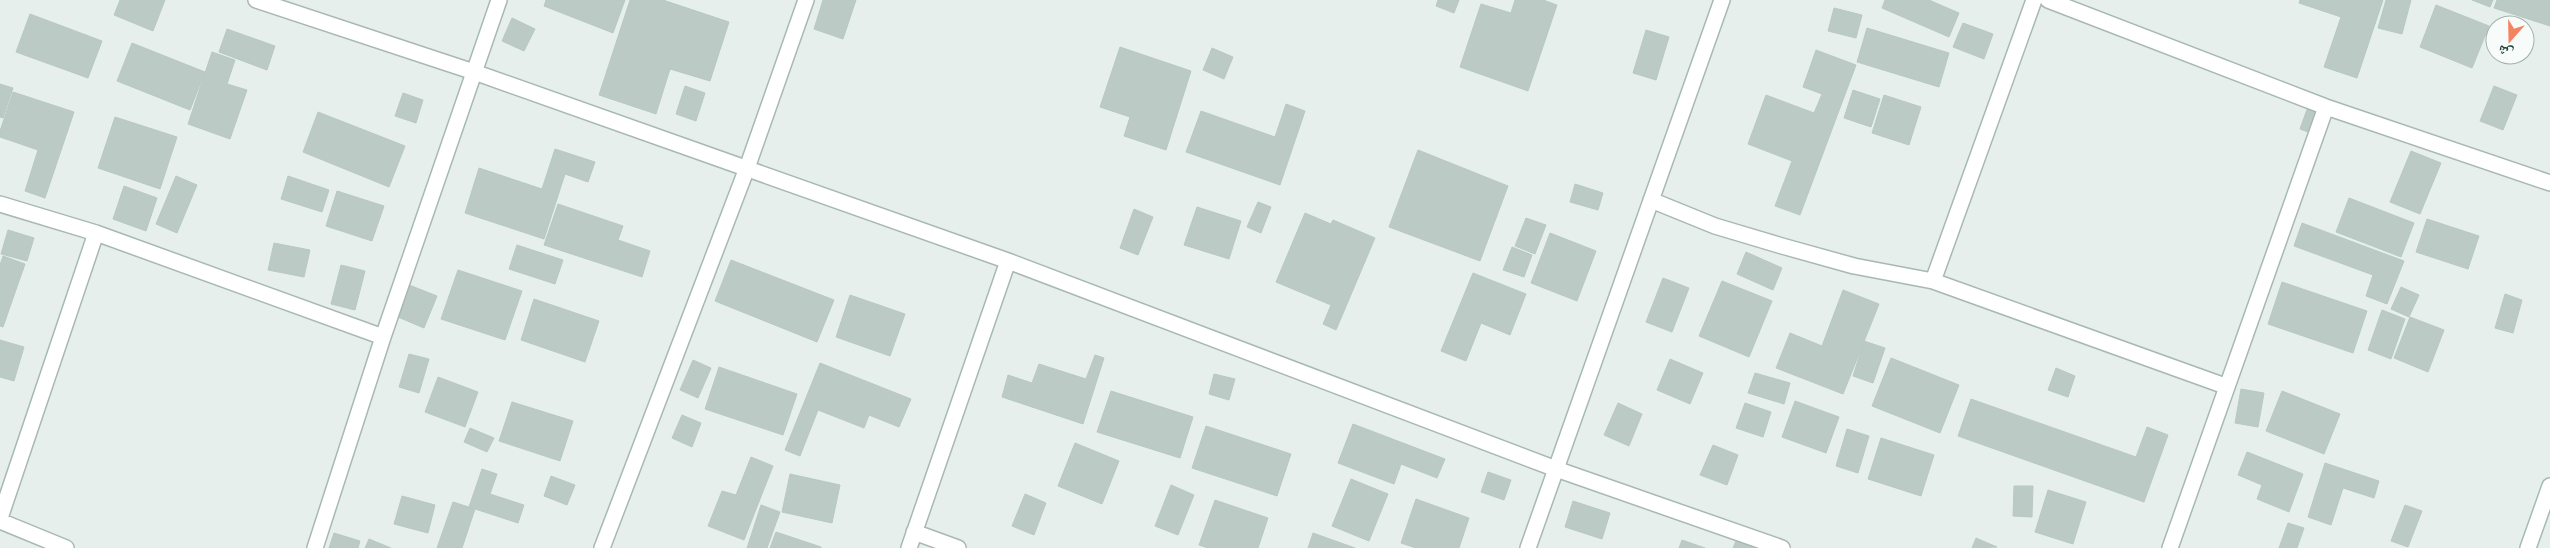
<svg xmlns="http://www.w3.org/2000/svg" width="2550" height="548" font-family="Manrope,'Noto Naskh Arabic',sans-serif">
<style>
.building{fill:#bbcac4;stroke:#b8c9c2}
.lines{fill:none;stroke-linecap:round;stroke-linejoin:round}
.street-casing{stroke:#a8b8b2;stroke-width:18}
.secondary-casing{stroke:#a4bbb3;stroke-width:18}
.street{stroke:#fff;stroke-width:15}
.secondary{stroke:#fff;stroke-width:15}
</style>
<rect width="100%" height="100%" fill="#e6efeb"/>
<!-- building -->
<path class="building" d="M120,0H165L153,31L114,15Z
M546,0H625L613,33L544,6Z
M630,0H663L729,22L710,81L670,69L656,114L599,95Z
M823,0H856L843,39L814,29Z
M1438,0H1459L1454,13L1436,6Z
M1515,0H1543L1557,5L1528,91L1460,67L1481,4L1511,13Z
M1885,0H1929L1959,13L1949,37L1882,8Z
M2300,0H2383L2357,78L2324,67L2341,17L2299,3Z
M2386,0H2411L2402,34L2378,28Z
M2472,0H2493L2490,7Z
M2497,0H2550V26L2494,8Z
M2436,5L2489,26L2472,68L2420,47Z
M1834,8L1862,15L1856,38L1828,31Z
M30,14L102,41L88,78L16,52Z
M512,18L535,29L524,51L502,41Z
M1963,23L1993,34L1984,59L1953,47Z
M1867,28L1949,53L1939,87L1857,62Z
M227,29L275,46L267,70L219,52Z
M1646,30L1669,37L1656,80L1633,73Z
M132,43L205,72L190,110L117,81Z
M1120,47L1191,71L1166,150L1124,136L1130,117L1100,107Z
M1212,48L1233,57L1224,79L1203,70Z
M1816,50L1856,65L1800,215L1775,206L1792,161L1748,144L1766,95L1814,113L1822,94L1803,87Z
M212,52L235,60L227,84L247,90L230,139L188,124Z
M0,84L13,88L3,118L0,117Z
M685,86L705,93L696,121L676,114Z
M2494,86L2517,95L2503,130L2480,121Z
M1853,90L1880,99L1871,127L1844,118Z
M13,92L74,112L45,198L25,191L38,150L0,137V131Z
M403,93L423,100L416,123L395,116Z
M1884,95L1921,107L1909,145L1872,133Z
M1286,104L1305,111L1280,185L1186,152L1201,111L1275,137Z
M2309,104L2328,111L2319,136L2300,129Z
M318,112L405,146L389,187L303,152Z
M115,117L177,137L160,189L98,168Z
M555,149L595,162L588,182L565,174L544,239L465,213L479,168L542,189Z
M1418,150L1508,186L1480,261L1389,227Z
M2411,151L2441,163L2420,214L2390,202Z
M176,176L197,185L177,233L156,224Z
M288,176L329,190L322,212L281,199Z
M1575,184L1603,193L1598,210L1570,202Z
M124,186L157,198L146,231L113,219Z
M337,191L384,206L372,241L326,226Z
M2349,198L2414,223L2401,257L2336,232Z
M1258,202L1271,207L1261,233L1247,227Z
M558,204L623,226L618,240L650,251L642,277L544,245Z
M1197,207L1241,221L1229,259L1184,245Z
M1134,209L1153,217L1138,255L1120,248Z
M1305,213L1331,224L1333,220L1375,238L1336,330L1323,324L1331,305L1276,282Z
M1526,218L1546,225L1535,254L1515,246Z
M2427,219L2479,236L2468,269L2416,252Z
M2302,223L2404,261L2387,304L2366,296L2373,275L2294,246Z
M8,230L34,238L27,261L1,254Z
M1550,233L1596,251L1577,301L1531,283Z
M274,243L310,250L304,277L268,270Z
M517,245L563,260L555,284L509,269Z
M1512,247L1532,255L1524,277L1503,270Z
M1746,252L1782,268L1773,290L1737,274Z
M3,256L25,264L3,327L0,326V265Z
M731,260L834,300L817,342L715,301Z
M341,265L365,271L355,310L331,304Z
M458,270L522,291L505,340L441,319Z
M1473,273L1526,294L1510,335L1481,323L1466,361L1441,351Z
M1663,278L1689,288L1672,332L1646,322Z
M399,281L437,296L424,328L386,312Z
M1722,281L1772,301L1749,357L1699,336Z
M2282,282L2367,311L2353,353L2268,324Z
M2401,287L2419,295L2409,317L2391,309Z
M1843,290L1879,304L1843,394L1776,368L1790,333L1822,346Z
M2505,294L2522,300L2513,333L2495,328Z
M850,295L905,314L890,356L836,337Z
M534,299L599,321L585,362L521,340Z
M2382,310L2405,319L2391,359L2368,350Z
M2410,317L2444,330L2428,372L2394,358Z
M0,340L24,347L14,381L0,377Z
M1864,341L1885,348L1873,383L1853,376Z
M409,354L429,359L419,393L399,387Z
M1095,355L1104,358L1083,424L1002,397L1008,375L1032,383L1039,364L1086,379Z
M1891,358L1959,385L1940,433L1872,406Z
M1670,359L1703,373L1690,404L1657,390Z
M693,360L711,368L698,398L680,390Z
M820,363L911,399L899,427L869,415L864,428L818,410L800,456L785,450Z
M719,367L797,394L783,435L705,409Z
M2056,368L2075,376L2068,397L2048,390Z
M1755,373L1790,383L1784,404L1748,393Z
M1214,374L1235,379L1229,400L1209,394Z
M438,377L478,392L465,427L425,412Z
M2241,389L2264,393L2258,427L2235,423Z
M1111,391L1193,417L1180,458L1097,432Z
M2282,391L2340,414L2324,454L2266,431Z
M1971,399L2136,457L2147,427L2168,435L2144,502L1958,436Z
M1795,401L1839,417L1826,453L1782,437Z
M512,402L573,421L560,461L499,441Z
M1618,403L1642,414L1629,446L1604,435Z
M1745,403L1771,412L1763,437L1736,428Z
M682,415L701,423L692,447L672,438Z
M1353,424L1445,459L1437,478L1401,464L1394,484L1338,463Z
M1206,426L1291,454L1277,496L1192,468Z
M470,428L494,438L487,452L464,442Z
M1847,429L1869,436L1858,473L1836,466Z
M1881,438L1934,455L1921,496L1868,479Z
M1075,443L1119,461L1102,504L1058,486Z
M1713,445L1738,455L1727,485L1700,475Z
M2247,452L2303,474L2289,512L2257,499L2262,485L2238,475Z
M751,457L773,466L744,540L708,526L722,491L736,495Z
M2325,463L2379,481L2374,498L2343,488L2331,525L2308,517Z
M482,469L497,474L490,494L524,505L518,523L469,507Z
M1488,472L1511,480L1504,500L1481,492Z
M790,474L840,485L832,523L782,512Z
M551,476L575,485L567,505L544,496Z
M1351,479L1388,494L1369,541L1332,526Z
M1171,485L1194,495L1178,535L1155,526Z
M2014,486H2033L2032,517L2013,516Z
M2048,490L2086,502L2073,544L2035,532Z
M1025,494L1046,503L1034,535L1012,526Z
M402,496L435,505L428,533L394,524Z
M1416,499L1469,518L1459,548H1416L1401,543Z
M1215,500L1268,518L1258,548H1208L1199,545Z
M1573,501L1610,513L1602,539L1565,527Z
M453,502L475,509L462,548H437Z
M761,505L780,512L767,548H747Z
M2405,505L2422,511L2408,547L2391,541Z
M2288,523L2304,528L2297,548H2279Z
M776,532L821,547V548H770Z
M334,533L360,541L358,548H329Z
M1313,533L1355,548H1308Z
M1738,536L1773,548H1733Z
M1976,538L1997,547L1972,548Z
M369,539L391,548H365Z
M1682,540L1705,548H1679Z"/>
<g class="lines">
<defs>
<path id="street" d="M256,0L474,72L1008,261L1556,469L1782,548
M2048,0L2326,107L2550,183
M1651,200L1715,226L1782,246L1854,266L1933,281L2225,386
M0,204L96,233L383,337
M1933,281L2034,0
M0,518L96,233
M0,521L66,548
M914,532L958,548
M315,548L383,337L499,0
M602,548L747,168L806,0
M909,548L1008,261
M1528,548L1722,0
M2170,548L2326,107"/>
<path id="secondary" d="M2528,548L2550,486"/>
</defs>
<!-- street casing -->
<use href="#street" class="street-casing"/>
<!-- secondary casing -->
<use href="#secondary" class="secondary-casing"/>
<!-- street -->
<use href="#street" class="street"/>
<!-- secondary -->
<use href="#secondary" class="secondary"/>
</g>
<!-- north arrow -->
<g transform="translate(2510 40) rotate(200)"><circle r="24" fill="#f7fbf9" stroke="#a3b1ad"/>
<path d="M0-4L9 19L0 12L-9 19Z" fill="#f4845f"/>
<text y="-8" font-size="14" font-weight="bold" text-anchor="middle" fill="#24423a">ش</text>
</g>
</svg>
